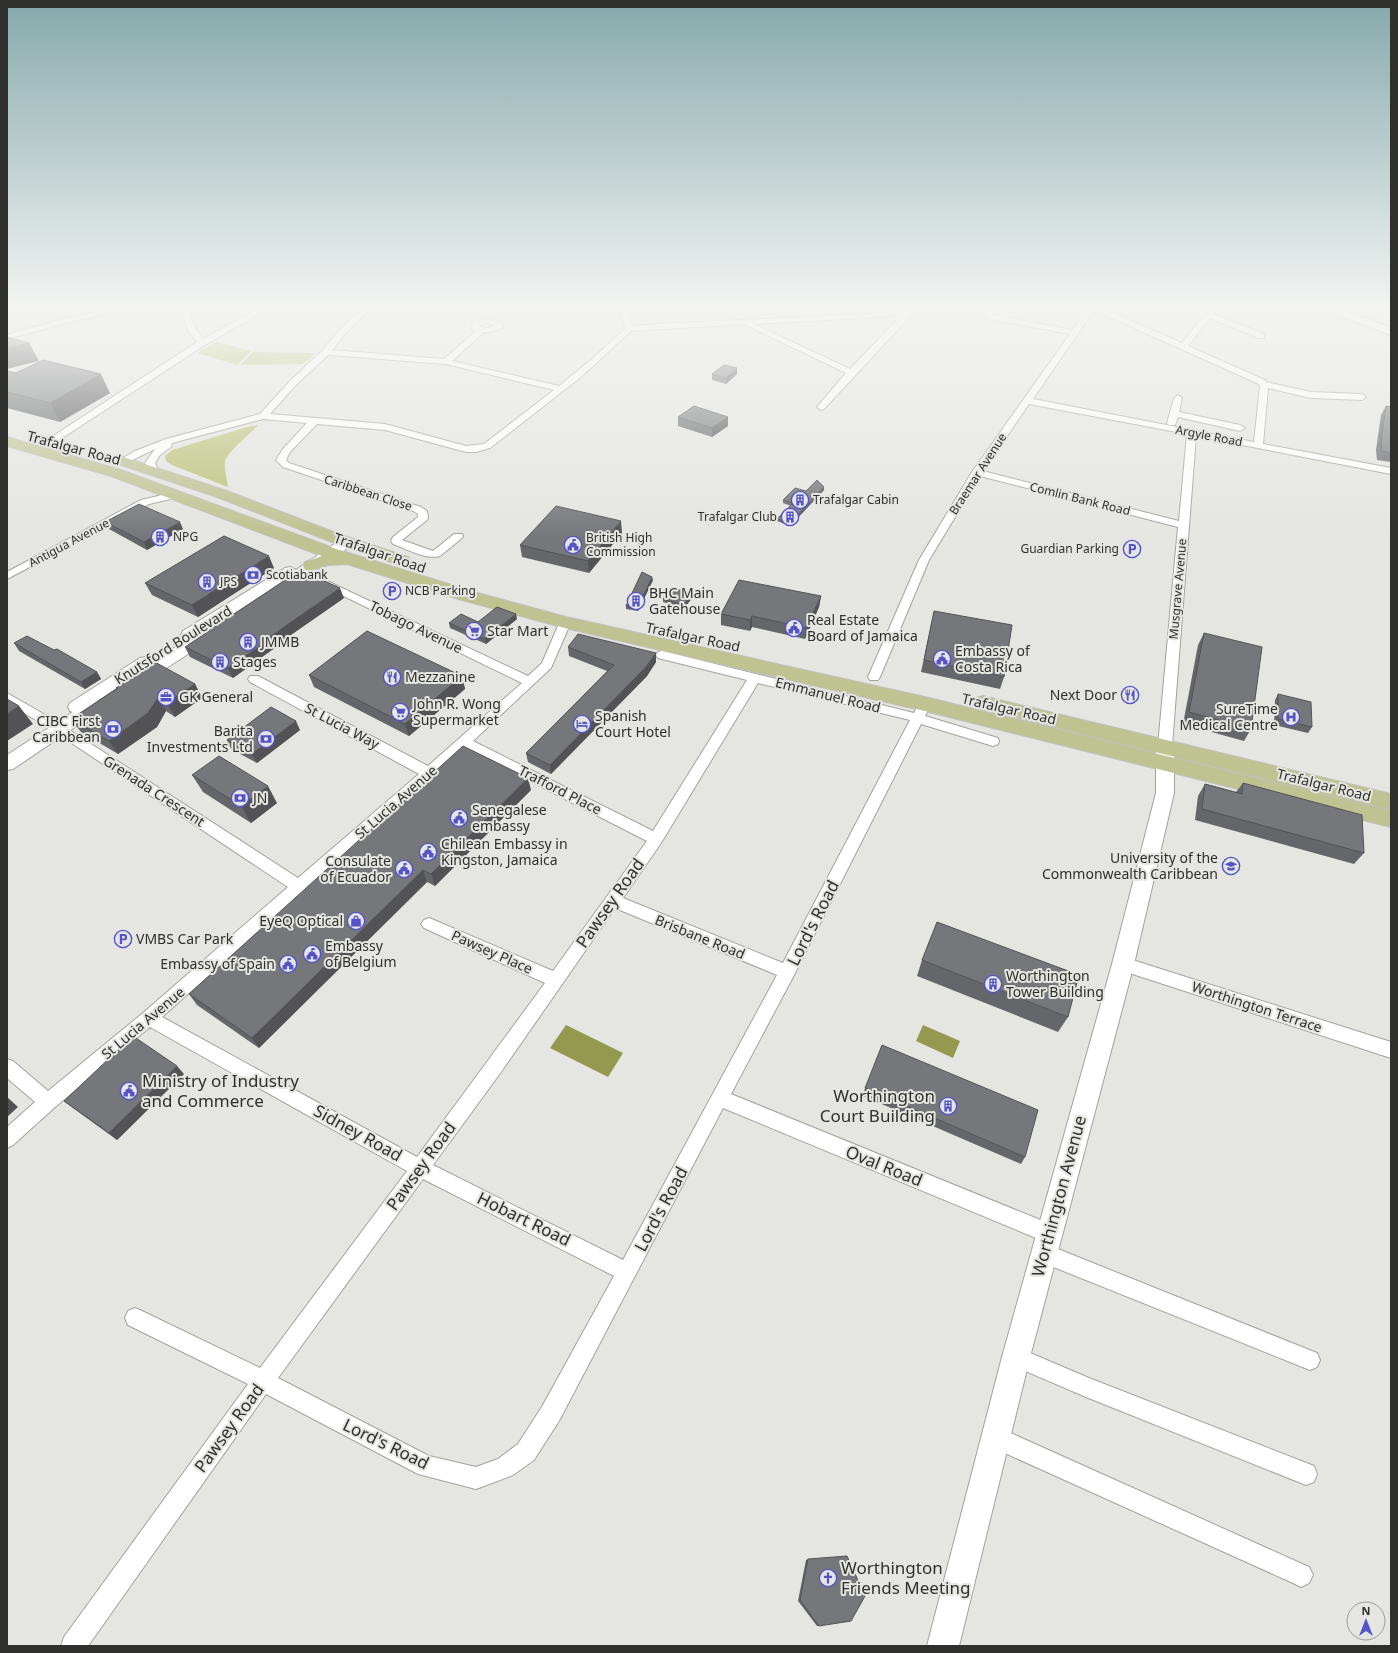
<svg xmlns="http://www.w3.org/2000/svg" width="1398" height="1653" font-family="'Noto Sans',sans-serif">
<style>
.green{fill:#bcc278}
.water{fill:#949950}
.lines{fill:none;stroke-linecap:round;stroke-linejoin:round}
.minor-casing{stroke:#a2a39f;stroke-width:2}
.secondary-casing{stroke:#a2a39f;stroke-width:2}
.primary-casing{stroke:#c1c1c0;stroke-width:2}
.minor{fill:#fff;fill-rule:evenodd}
.secondary{fill:#fff;fill-rule:evenodd}
.primary{fill:#bfc392;fill-rule:evenodd}
.wall{fill:#656669}
.shaded-wall{fill:#535355}
.building{fill:#76777a;stroke:#535355}
.labels{text-anchor:middle;stroke-width:4;stroke-linejoin:round;paint-order:stroke}
.far-street-label{font-size:12px;fill:#2f302e;stroke:#e5e6e2}
.far-poi-label{font-size:12px;fill:#2f302e;stroke:#e5e6e2;text-anchor:start}
.street-label{font-size:14px;fill:#2f302e;stroke:#e5e6e2}
.poi-label{font-size:14px;fill:#2f302e;stroke:#e5e6e2;text-anchor:start}
.near-street-label{font-size:17px;fill:#2f302e;stroke:#e5e6e2}
.near-poi-label{font-size:17px;fill:#2f302e;stroke:#e5e6e2;text-anchor:start}
</style>
<rect width="100%" height="100%" fill="#e5e6e2"/>
<!-- green -->
<path class="green" d="M216,342L251,351L237,365L197,353Z
M253,352L315,353L304,364L240,365Z
M258,425C250,435 228,450 225,462C224,469 227,479 228,487L172,465L166,461L165,456L172,450L247,427Z"/>
<!-- water -->
<path class="water" d="M566,1025L623,1053L608,1077L550,1048Z
M923,1025L960,1041L953,1058L916,1041Z"/>
<g class="lines">
<defs>
<path id="minor" d="M123,306H136L135,308L70,322L7,339V335L66,318Z
M179,306H187L197,331L203,339L264,306H273L205,345L53,444H47L45,442L47,440L197,342L189,332Z
M365,306H373L345,334L332,350L444,359L476,331L472,329L473,322C482,319 494,317 502,323V328L490,332H484L452,361L559,386L593,358L625,329L619,306H627L632,326L658,324L885,313L908,306H916L902,325L824,409L821,410L817,407L846,373L744,324L631,331L581,377L490,448L476,452H466L385,430L317,424L290,452L286,460L289,463L421,507L427,511L428,518L427,520L402,540L433,551L454,534H462L463,536L462,538L440,556C426,560 407,549 393,544L391,541L393,537L418,517V514L413,511L283,467L276,460L283,449L307,423L263,419L172,443L171,447L160,455L155,463L158,470L153,473L150,472L145,463L155,449L126,463L123,464L118,461L135,451L166,439L260,414L289,382L323,350L339,330ZM902,312L896,321L850,369L754,324L885,317ZM485,323L495,325L489,328L480,327V325ZM328,355L446,364L554,390L484,444L466,446L385,424L270,414L295,386Z
M987,306H995L991,313L993,315L1073,330L1089,308L1087,306H1097L1182,343L1212,306H1220L1213,314L1264,334V338H1258L1210,318L1188,346L1265,380L1266,382L1311,392L1362,394L1366,397L1362,400L1311,398L1268,388L1263,444L1391,468V474L1196,436L1172,746L1170,749L1165,751L1160,749L1158,746L1178,527L980,476L929,560L880,677L878,680H870L868,677L919,560L972,472L1070,334L988,319L983,314ZM1094,310L1259,384L1260,386L1254,442L1033,399ZM1029,404L1187,434L1179,521L983,471Z
M1178,395L1182,398L1179,412L1240,425L1245,428L1240,431L1178,417L1175,425H1169L1167,423L1174,398Z
M175,492L179,493L180,495L179,497L149,504L7,579V572L141,500Z
M325,580L528,676L542,663L561,619H569L571,622L551,668L473,741L653,831L747,680L658,658L656,655L658,652L662,651L914,713L921,701L925,700L929,701L931,704L925,716L998,738L999,741L998,744L993,746L921,724L793,977L731,1094L1055,1226L1058,1233L1055,1240L1048,1243L723,1108L559,1421L534,1460L513,1475L476,1489L418,1474L266,1394L88,1646H61L64,1637L248,1384L128,1325L125,1318L128,1311L135,1308L142,1311L260,1368L407,1171L150,1027L54,1108L13,1145L7,1148V1127L35,1102L7,1078V1059L13,1061L48,1091L143,1013L288,887L46,726L7,703V693L54,720L298,878L419,774L250,682L248,679L250,676H258L428,766L522,683L321,585L320,583L321,581ZM758,683L910,720L783,963L623,898L661,843ZM465,748L647,841L553,971L434,920L429,918L424,920L421,924L424,928L545,983L417,1157L162,1017ZM615,908L777,975L623,1260L433,1165L501,1072ZM423,1179L614,1276L543,1405L518,1444L498,1459L476,1467L429,1456L278,1378Z
M1123,957L1391,1042V1058L1117,969L1115,964L1117,959Z
M1043,1243L1317,1353L1320,1360L1317,1367L1310,1370L1036,1260L1033,1253L1036,1246Z
M1016,1347L1089,1378L1314,1466L1317,1474L1314,1482L1306,1485L1086,1397L1009,1364L1006,1357L1009,1350Z
M995,1426L1309,1567L1313,1575L1309,1583L1301,1587L1293,1583L987,1445L984,1437L987,1429Z"/>
<path id="secondary" d="M1319,306H1333L1391,328V335L1320,308Z
M347,538L352,539L354,542L352,545L287,589L282,591L277,589L275,587L209,629L213,630L215,634L213,638L143,683L137,685L131,683L129,680L97,701L100,702L102,706L100,710L13,769L7,770V755L73,712L70,711L68,707L70,703L140,658L146,657L152,658L153,661L187,640L183,639L181,635L183,631L285,568L290,567L296,570L342,539Z
M1165,740L1171,742L1174,746V793L1134,964L1030,1357L959,1646H927L1002,1357L1112,964L1156,793V746L1159,742Z"/>
<path id="primary" d="M7,437L121,470L336,549L474,592L566,617L925,697L1391,811V827L925,711L565,628L462,600L347,564L328,565L311,571L305,570L303,566L305,562L322,556L111,476L7,446Z
M120,456L227,491L344,536L408,557L410,561L408,565L402,566L332,542L217,497L115,463L113,460L115,457Z
M983,696L1391,794V810L976,708L973,703L976,698Z"/>
</defs>
<!-- minor casing -->
<use href="#minor" class="minor-casing"/>
<!-- secondary casing -->
<use href="#secondary" class="secondary-casing"/>
<!-- primary casing -->
<use href="#primary" class="primary-casing"/>
<!-- minor -->
<use href="#minor" class="minor"/>
<!-- secondary -->
<use href="#secondary" class="secondary"/>
<!-- primary -->
<use href="#primary" class="primary"/>
</g>
<!-- wall -->
<path class="wall" d="M737,368V374L726,384L712,380V374Z
M7,371L16,373L110,393L60,422L7,408Z
M1386,406L1391,407V462L1377,460L1376,450L1381,415Z
M678,417H728V426L712,437L678,426Z
M824,490L790,526L777,521V519L791,506L783,503V500L806,491Z
M105,522L183,529L147,550L109,529Z
M622,533L589,573L522,557L520,545Z
M274,568L198,617L152,595L145,583Z
M653,580L638,611L626,609V606Z
M821,596L819,607L805,639L752,627L750,631L721,625V614Z
M693,597L684,608L663,602V599Z
M344,598L275,646L276,647L233,678L190,657L185,647Z
M934,611L1004,677L1000,689L921,672Z
M517,619L486,644L450,628L449,623Z
M1204,633L1251,729L1244,741L1183,724L1198,645Z
M14,643L54,650L97,672L101,679L85,689L19,651Z
M568,647L656,662L647,676L551,774L528,762L526,753L607,671L569,656Z
M309,675L462,676L465,689L409,736L314,687Z
M123,681L195,684L202,698L175,717L166,711L157,727L118,754L81,732L71,719L117,688H116L124,683Z
M1278,694L1312,727L1308,733L1274,725L1275,700Z
M300,730L257,763L231,749L227,740Z
M192,775L277,803L251,823L203,792Z
M1243,783L1364,853L1354,864L1195,820L1198,796L1205,784L1236,792Z
M531,790L435,886L427,882L259,1048L197,1005L189,994Z
M922,960L1068,1017L1058,1032L917,976Z
M184,1074L117,1140L73,1108L64,1101Z
M865,1088L1025,1157L1021,1164L863,1096Z
M808,1559L819,1626H817L798,1601L806,1560Z"/>
<!-- shaded-wall -->
<path class="shaded-wall" d="M29,343L39,361L7,369V348Z
M737,368V374L726,384V378Z
M101,374L110,393L60,422L50,403Z
M728,417V426L712,437V428Z
M824,487V490L790,526V523Z
M621,521L622,533L589,573L588,561Z
M180,522L183,529L147,550L144,542Z
M269,556L274,568L198,617L192,605Z
M652,577L653,580L638,611V608Z
M340,588L344,598L275,646L276,647L233,678L228,668L270,637Z
M693,594V597L684,608V605Z
M821,596L819,607L805,639L806,628Z
M516,614L517,619L486,644L485,639Z
M752,616V627L750,631V620Z
M656,653V662L647,676L551,774L550,765Z
M97,672L101,679L85,689L81,682Z
M462,676L465,689L409,736L405,724Z
M195,684L202,698L175,717L167,703Z
M158,698L166,711L157,727L118,754L109,741Z
M19,706L33,724L7,741V714Z
M296,721L300,730L257,763L252,754Z
M528,778L531,790L435,886L431,874Z
M268,786L277,803L251,823L241,806Z
M423,870L427,882L259,1048L252,1038Z
M177,1066L184,1074L117,1140L109,1133Z
M7,1097L18,1107L7,1117Z"/>
<!-- building -->
<path class="building" d="M7,337L29,343L7,348Z
M43,360L101,374L50,403L7,392V371L16,373Z
M724,365L737,368L726,378L712,374Z
M694,406L728,417L712,428L678,417Z
M1386,406L1391,407V453L1382,451L1381,442Z
M817,480L824,487L790,523L777,519L793,503L783,500L795,488L806,491Z
M139,504L180,522L144,542L105,522Z
M556,506L621,521L588,561L520,545Z
M224,536L269,556L192,605L145,583Z
M300,570L340,588L270,637L272,638L228,668L185,647Z
M642,572L652,577L638,608L626,606Z
M739,580L821,596L806,628L752,616L750,620L721,614Z
M672,588L693,594L684,605L663,599Z
M497,607L516,614L485,639L449,623L461,614L478,622Z
M934,611L1012,625L1004,677L924,660Z
M367,631L462,676L405,724L309,675Z
M1204,633L1262,647L1251,729L1189,712Z
M578,634L656,653L646,667L550,765L526,753L614,665L568,647Z
M27,636L54,650L57,649L97,672L81,682L14,643Z
M153,661L195,684L167,703L158,698L148,713L109,741L71,719L118,688H116L125,682L123,681Z
M1278,694L1311,702L1312,727L1278,719Z
M7,699L19,706L7,714Z
M271,707L296,721L252,754L227,740Z
M463,746L528,778L431,874L423,870L252,1038L189,994Z
M219,756L268,786L241,806L192,775Z
M1243,783L1362,815L1364,853L1202,809L1205,784L1242,794Z
M937,922L1079,975L1068,1017L922,960Z
M133,1036L177,1066L109,1133L64,1101Z
M882,1045L1038,1110L1025,1157L865,1088Z
M847,1556L865,1596L851,1621L819,1626L800,1600L808,1559Z"/>
<!-- sky -->
<linearGradient id="sky" x2="0" y2="1"><stop stop-color="#86a9ab"/><stop offset="0.57" stop-color="#f3f4f2"/><stop offset="1" stop-color="#f3f4f2" stop-opacity="0"/></linearGradient>
<rect width="1398" height="537" fill="url(#sky)"/>
<!-- icons -->
<defs>
<symbol id="building-ring" viewBox="-11 -11 22 22"><circle r="9.5" fill="#e5e6e2" stroke="#5552ca" stroke-width="1.5"/><path d="M-4-6H4V6H1V3H-1V6H-4ZM-2.5-4.3h1.7v1.8h-1.7ZM.8-4.3h1.7v1.8H.8ZM-2.5-1h1.7V.8h-1.7ZM.8-1h1.7V.8H.8Z" fill="#5552ca"/></symbol>
<symbol id="civic-ring" viewBox="-11 -11 22 22"><circle r="9.5" fill="#e5e6e2" stroke="#5552ca" stroke-width="1.5"/><path d="M-.6-6.5H3V-4.5H.6V-3L4-1V1h2V6H-6V1h2V-1L-.6-3ZM-1.2 2.5V6h2.4V2.5Z" fill="#5552ca"/></symbol>
<symbol id="parking-ring" viewBox="-11 -11 22 22"><circle r="9.5" fill="#e5e6e2" stroke="#5552ca" stroke-width="1.5"/><path d="M-3.5-5.5H1a3.5 3.5 0 0 1 0 7H-1V5.5H-3.5ZM-1-3.4V-.6H.8a1.4 1.4 0 0 0 0-2.8Z" fill="#5552ca"/></symbol>
<symbol id="bank-ring" viewBox="-11 -11 22 22"><circle r="9.5" fill="#e5e6e2" stroke="#5552ca" stroke-width="1.5"/><path d="M-6-4H6V4H-6ZM0-2.3a2.3 2.3 0 1 0 0 4.6a2.3 2.3 0 1 0 0-4.6Z" fill="#5552ca"/></symbol>
<symbol id="supermarket-ring" viewBox="-11 -11 22 22"><circle r="9.5" fill="#e5e6e2" stroke="#5552ca" stroke-width="1.5"/><path d="M-6-5.5h2.5l.6 2H6L4.5 2H-2.5L-4.4-4H-6ZM-1.5 3.2a1.3 1.3 0 1 0 .1 0ZM3 3.2a1.3 1.3 0 1 0 .1 0Z" fill="#5552ca"/></symbol>
<symbol id="restaurant-ring" viewBox="-11 -11 22 22"><circle r="9.5" fill="#e5e6e2" stroke="#5552ca" stroke-width="1.5"/><path d="M-5-6h1v4h1v-4h1v4h1v-4h1v5L-1.5 .5V6h-2V.5L-5-1ZM5-6V6H3V1.5H1.5Q1.5-4 5-6Z" fill="#5552ca"/></symbol>
<symbol id="office-ring" viewBox="-11 -11 22 22"><circle r="9.5" fill="#e5e6e2" stroke="#5552ca" stroke-width="1.5"/><path d="M-6-3h4V-5.5h4V-3h4V5H-6ZM-1-4.5V-3h2v-1.5ZM-6 0V1H6V0Z" fill="#5552ca"/></symbol>
<symbol id="hospital-ring" viewBox="-11 -11 22 22"><circle r="9.5" fill="#e5e6e2" stroke="#5552ca" stroke-width="1.5"/><path d="M-5-5h3v3.5h4V-5h3V5h-3V1.5h-4V5h-3Z" fill="#5552ca"/></symbol>
<symbol id="hotel-ring" viewBox="-11 -11 22 22"><circle r="9.5" fill="#e5e6e2" stroke="#5552ca" stroke-width="1.5"/><path d="M-6-4.5h1.5V1H6V5H4.5V3h-9V5H-6ZM-4 0a1.8 1.8 0 1 1 3.6 0ZM.5 0V-2.5h3Q6-2.5 6 0Z" fill="#5552ca"/></symbol>
<symbol id="university-ring" viewBox="-11 -11 22 22"><circle r="9.5" fill="#e5e6e2" stroke="#5552ca" stroke-width="1.5"/><path d="M0-5L7-2L0 1L-7-2ZM-4 1L0 2.5L4 1V4Q0 6-4 4Z" fill="#5552ca"/></symbol>
<symbol id="shop-ring" viewBox="-11 -11 22 22"><circle r="9.5" fill="#e5e6e2" stroke="#5552ca" stroke-width="1.5"/><path d="M-5-2.5h2.3a2.7 3.5 0 0 1 5.4 0H5L5.5 6h-11ZM-1.5-2.5h3a1.5 2.3 0 0 0-3 0Z" fill="#5552ca"/></symbol>
<symbol id="church-ring" viewBox="-11 -11 22 22"><circle r="9.5" fill="#e5e6e2" stroke="#5552ca" stroke-width="1.5"/><path d="M-1.2-6h2.4v3.5h3.3v2.4h-3.3V6h-2.4V-.1h-3.3v-2.4h3.3Z" fill="#5552ca"/></symbol>
</defs>
<g fill-rule="evenodd">
<use href="#building-ring" x="790" y="490" width="20" height="20"/>
<use href="#building-ring" x="780" y="507" width="20" height="20"/>
<use href="#building-ring" x="150" y="527" width="20" height="20"/>
<use href="#civic-ring" x="563" y="535" width="20" height="20"/>
<use href="#parking-ring" x="1122" y="539" width="20" height="20"/>
<use href="#bank-ring" x="243" y="565" width="20" height="20"/>
<use href="#building-ring" x="197" y="572" width="20" height="20"/>
<use href="#parking-ring" x="382" y="581" width="20" height="20"/>
<use href="#building-ring" x="626" y="591" width="20" height="20"/>
<use href="#civic-ring" x="784" y="618" width="20" height="20"/>
<use href="#supermarket-ring" x="464" y="621" width="20" height="20"/>
<use href="#building-ring" x="238" y="632" width="20" height="20"/>
<use href="#civic-ring" x="932" y="649" width="20" height="20"/>
<use href="#building-ring" x="210" y="652" width="20" height="20"/>
<use href="#restaurant-ring" x="382" y="667" width="20" height="20"/>
<use href="#restaurant-ring" x="1120" y="685" width="20" height="20"/>
<use href="#office-ring" x="156" y="687" width="20" height="20"/>
<use href="#supermarket-ring" x="390" y="702" width="20" height="20"/>
<use href="#hospital-ring" x="1281" y="707" width="20" height="20"/>
<use href="#hotel-ring" x="572" y="714" width="20" height="20"/>
<use href="#bank-ring" x="103" y="719" width="20" height="20"/>
<use href="#bank-ring" x="256" y="729" width="20" height="20"/>
<use href="#bank-ring" x="230" y="788" width="20" height="20"/>
<use href="#civic-ring" x="449" y="808" width="20" height="20"/>
<use href="#civic-ring" x="418" y="842" width="20" height="20"/>
<use href="#university-ring" x="1221" y="856" width="20" height="20"/>
<use href="#civic-ring" x="394" y="859" width="20" height="20"/>
<use href="#shop-ring" x="346" y="911" width="20" height="20"/>
<use href="#parking-ring" x="113" y="929" width="20" height="20"/>
<use href="#civic-ring" x="302" y="944" width="20" height="20"/>
<use href="#civic-ring" x="278" y="954" width="20" height="20"/>
<use href="#building-ring" x="983" y="974" width="20" height="20"/>
<use href="#civic-ring" x="119" y="1081" width="20" height="20"/>
<use href="#building-ring" x="938" y="1096" width="20" height="20"/>
<use href="#church-ring" x="818" y="1568" width="20" height="20"/>
</g>
<g class="labels">
<!-- far-street labels -->
<g class="far-street-label">
<text transform="translate(1209 436) rotate(11)" y="4">Argyle Road</text>
<text transform="translate(978 474) rotate(-57)" y="4">Braemar Avenue</text>
<text transform="translate(368 493) rotate(18)" y="4">Caribbean Close</text>
<text transform="translate(1080 499) rotate(14)" y="4">Comlin Bank Road</text>
<text transform="translate(69 543) rotate(-28)" y="4">Antigua Avenue</text>
<text transform="translate(1178 589) rotate(-85)" y="4">Musgrave Avenue</text>
</g>
<!-- far-poi labels -->
<g class="far-poi-label">
<text x="813" y="504">Trafalgar Cabin</text>
<text x="777" y="521" text-anchor="end">Trafalgar Club</text>
<text x="173" y="541">NPG</text>
<text x="586" y="542">British High<tspan x="586" dy="14">Commission</tspan></text>
<text x="1119" y="553" text-anchor="end">Guardian Parking</text>
<text x="266" y="579">Scotiabank</text>
<text x="220" y="586">JPS</text>
<text x="405" y="595">NCB Parking</text>
</g>
<!-- street labels -->
<g class="street-label">
<text transform="translate(74 448) rotate(15)" y="5">Trafalgar Road</text>
<text transform="translate(380 553) rotate(19)" y="5">Trafalgar Road</text>
<text transform="translate(416 627) rotate(26)" y="5">Tobago Avenue</text>
<text transform="translate(693 637) rotate(12)" y="5">Trafalgar Road</text>
<text transform="translate(173 645) rotate(-32)" y="5">Knutsford Boulevard</text>
<text transform="translate(828 695) rotate(14)" y="5">Emmanuel Road</text>
<text transform="translate(1009 709) rotate(13)" y="5">Trafalgar Road</text>
<text transform="translate(342 726) rotate(28)" y="5">St Lucia Way</text>
<text transform="translate(1324 785) rotate(14)" y="5">Trafalgar Road</text>
<text transform="translate(560 790) rotate(27)" y="5">Trafford Place</text>
<text transform="translate(154 791) rotate(33)" y="5">Grenada Crescent</text>
<text transform="translate(396 802) rotate(-41)" y="5">St Lucia Avenue</text>
<text transform="translate(700 937) rotate(22)" y="5">Brisbane Road</text>
<text transform="translate(492 952) rotate(24)" y="5">Pawsey Place</text>
<text transform="translate(1257 1007) rotate(18)" y="5">Worthington Terrace</text>
<text transform="translate(143 1023) rotate(-40)" y="5">St Lucia Avenue</text>
</g>
<!-- poi labels -->
<g class="poi-label">
<text x="649" y="598">BHC Main<tspan x="649" dy="16">Gatehouse</tspan></text>
<text x="807" y="625">Real Estate<tspan x="807" dy="16">Board of Jamaica</tspan></text>
<text x="487" y="636">Star Mart</text>
<text x="261" y="647">JMMB</text>
<text x="955" y="656">Embassy of<tspan x="955" dy="16">Costa Rica</tspan></text>
<text x="233" y="667">Stages</text>
<text x="405" y="682">Mezzanine</text>
<text x="1117" y="700" text-anchor="end">Next Door</text>
<text x="179" y="702">GK General</text>
<text x="413" y="709">John R. Wong<tspan x="413" dy="16">Supermarket</tspan></text>
<text x="1278" y="714" text-anchor="end">SureTime<tspan x="1278" dy="16">Medical Centre</tspan></text>
<text x="595" y="721">Spanish<tspan x="595" dy="16">Court Hotel</tspan></text>
<text x="100" y="726" text-anchor="end">CIBC First<tspan x="100" dy="16">Caribbean</tspan></text>
<text x="253" y="736" text-anchor="end">Barita<tspan x="253" dy="16">Investments Ltd</tspan></text>
<text x="253" y="803">JN</text>
<text x="472" y="815">Senegalese<tspan x="472" dy="16">embassy</tspan></text>
<text x="441" y="849">Chilean Embassy in<tspan x="441" dy="16">Kingston, Jamaica</tspan></text>
<text x="1218" y="863" text-anchor="end">University of the<tspan x="1218" dy="16">Commonwealth Caribbean</tspan></text>
<text x="391" y="866" text-anchor="end">Consulate<tspan x="391" dy="16">of Ecuador</tspan></text>
<text x="343" y="926" text-anchor="end">EyeQ Optical</text>
<text x="136" y="944">VMBS Car Park</text>
<text x="325" y="951">Embassy<tspan x="325" dy="16">of Belgium</tspan></text>
<text x="275" y="969" text-anchor="end">Embassy of Spain</text>
<text x="1006" y="981">Worthington<tspan x="1006" dy="16">Tower Building</tspan></text>
</g>
<!-- near-street labels -->
<g class="near-street-label">
<text transform="translate(610 903) rotate(-55)" y="6">Pawsey Road</text>
<text transform="translate(813 923) rotate(-63)" y="6">Lord's Road</text>
<text transform="translate(358 1133) rotate(29)" y="6">Sidney Road</text>
<text transform="translate(421 1166) rotate(-54)" y="6">Pawsey Road</text>
<text transform="translate(884 1166) rotate(22)" y="6">Oval Road</text>
<text transform="translate(1059 1196) rotate(-75)" y="6">Worthington Avenue</text>
<text transform="translate(661 1209) rotate(-62)" y="6">Lord's Road</text>
<text transform="translate(524 1219) rotate(26)" y="6">Hobart Road</text>
<text transform="translate(229 1428) rotate(-54)" y="6">Pawsey Road</text>
<text transform="translate(386 1444) rotate(26)" y="6">Lord's Road</text>
</g>
<!-- near-poi labels -->
<g class="near-poi-label">
<text x="142" y="1087">Ministry of Industry<tspan x="142" dy="20">and Commerce</tspan></text>
<text x="935" y="1102" text-anchor="end">Worthington<tspan x="935" dy="20">Court Building</tspan></text>
<text x="841" y="1574">Worthington<tspan x="841" dy="20">Friends Meeting</tspan></text>
</g>
</g>
<!-- border -->
<rect width="1398" height="1653" fill="none" stroke="#2f302e" stroke-width="16"/>
<!-- north arrow -->
<g transform="translate(1366 1621)"><circle r="19" fill="#e5e6e2" stroke="#9c9d9a"/>
<path d="M0-3L7 15L0 10L-7 15Z" fill="#5552ca"/>
<text y="-6" font-size="11" font-weight="bold" text-anchor="middle" fill="#2f302e">N</text>
</g>
</svg>
